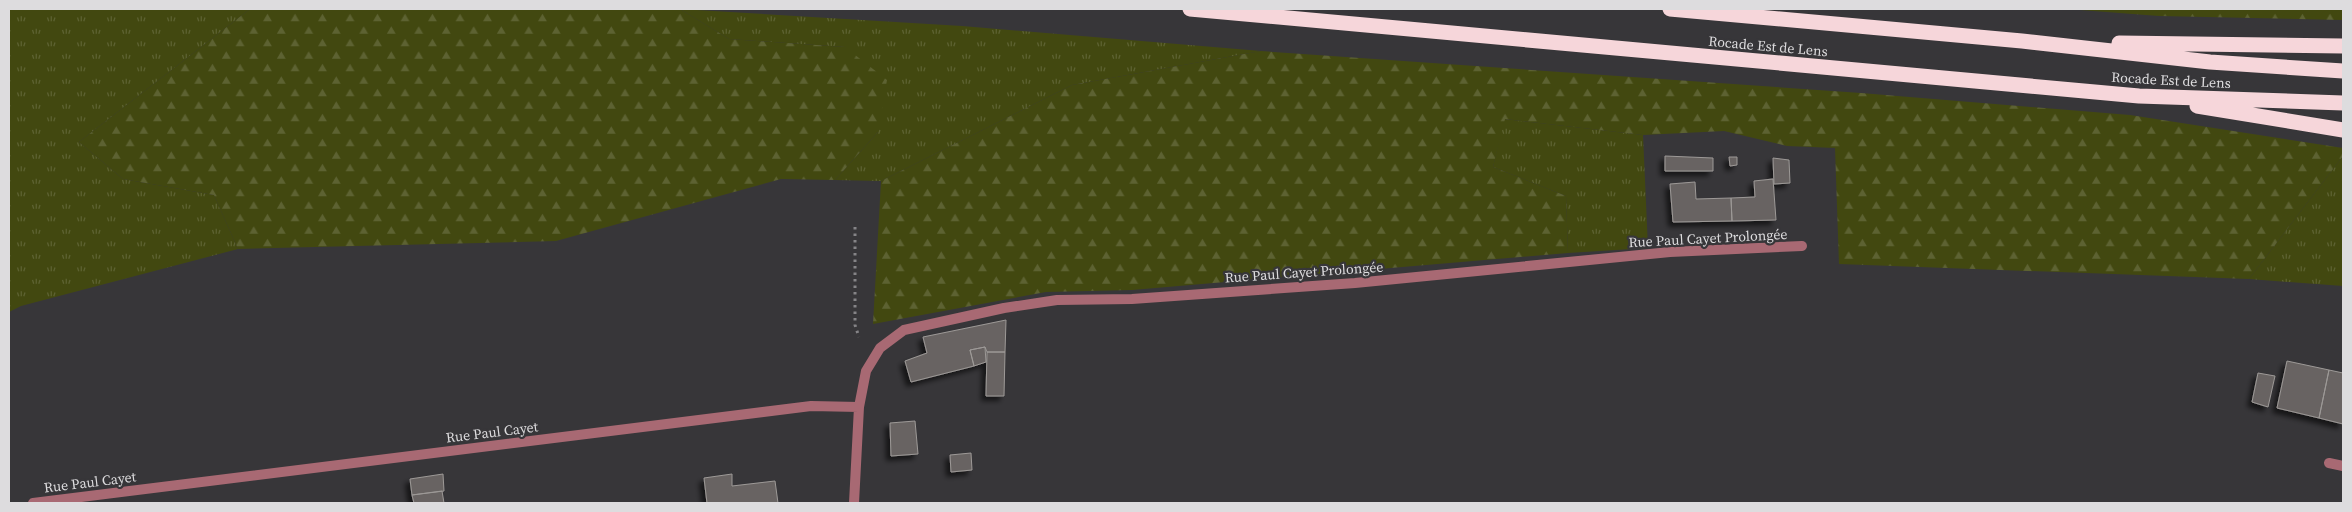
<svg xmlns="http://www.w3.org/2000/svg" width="2352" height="512" font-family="'Source Serif 4',serif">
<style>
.grass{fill:url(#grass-tufts)}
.forest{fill:url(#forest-firs)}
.building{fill:#686462;stroke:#9d9997;filter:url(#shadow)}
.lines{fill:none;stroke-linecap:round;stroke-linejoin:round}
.path{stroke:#858487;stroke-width:3;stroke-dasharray:2.5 4;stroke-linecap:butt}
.minor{stroke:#a86973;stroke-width:10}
.motorway{stroke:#f6d6da;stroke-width:15}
.labels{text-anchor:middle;stroke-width:4.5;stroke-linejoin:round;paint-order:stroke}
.street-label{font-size:14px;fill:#dddcde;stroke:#373639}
</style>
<defs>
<pattern id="grass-tufts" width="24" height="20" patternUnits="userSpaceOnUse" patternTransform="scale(1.25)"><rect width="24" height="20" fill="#424810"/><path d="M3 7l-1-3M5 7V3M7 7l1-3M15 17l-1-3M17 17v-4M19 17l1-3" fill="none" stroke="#5d6232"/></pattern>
<pattern id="forest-firs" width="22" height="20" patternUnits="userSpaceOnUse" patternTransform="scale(1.25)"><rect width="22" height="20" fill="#424810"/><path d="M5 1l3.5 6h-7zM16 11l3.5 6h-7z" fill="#5d6232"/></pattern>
<filter id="shadow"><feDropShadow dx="-4.5" dy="4.5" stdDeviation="2.5" flood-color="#0009"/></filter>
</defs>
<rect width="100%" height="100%" fill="#373639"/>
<!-- grass -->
<path class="grass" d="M9,9H250L79,142L123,179L214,195L238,249L21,306L9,312Z
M680,9L962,26L1261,51L1072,85L881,181L835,180L878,132L845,47L729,39Z
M1504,119L1643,135L1648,248L1568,253L1566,196L1493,167Z
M2343,156V286L2249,279Z"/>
<!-- forest -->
<path class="forest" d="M250,9H680L729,39L845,47L887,80L878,132L835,180L781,179L556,241L238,249L214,195L123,179L79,142Z
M2067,9H2343V20L2159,16Z
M1261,51L1861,93L2130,115L2343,148V156L2249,279L1839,264L1835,148L1787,146L1724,131L1643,135L1505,119L1493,167L1566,196L1568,253L1132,290L1046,292L873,324L881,181L1072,85Z"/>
<!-- building -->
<path class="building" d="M1665,156L1713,158V171H1665Z
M1729,157H1737V165L1730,166Z
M1773,158L1789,160L1790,183L1774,184Z
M1773,179L1776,220L1732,221L1731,198L1755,197L1754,181Z
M1695,182L1696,199L1731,198L1732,221L1673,222L1670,184Z
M1006,320L1005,352H987L985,347L970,350L974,366L911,382L905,361L927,353L923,337Z
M985,347L986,362L974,366L970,350Z
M987,352H1005L1004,396H986Z
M2287,361L2329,370L2319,418L2277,408Z
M2329,370L2343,373V424L2319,418Z
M2258,373L2275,376L2268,407L2252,402Z
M915,421L918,454L891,456L890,423Z
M971,453L972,470L951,472L950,455Z
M443,474L444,491L412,495L410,479Z
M732,474V486L775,481L778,503H707L704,478Z
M442,491L444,503H414L412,495Z"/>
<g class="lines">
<!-- path -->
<path class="path" d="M855,227V325L859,337"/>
<!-- minor -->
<path class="minor" d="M2329,463L2343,466
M33,503L811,406L859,407
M854,503L859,407L866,371L880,348L904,330L1004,308L1057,300L1132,299L1355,283L1670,252L1802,246"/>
<!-- motorway -->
<path class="motorway" d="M1190,9L2139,96L2343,103
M1670,9L2022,41L2210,62L2343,71
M2119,43L2343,46
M2197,106L2343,130"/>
</g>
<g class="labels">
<!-- street labels -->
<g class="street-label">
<text transform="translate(1768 46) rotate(5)" y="5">Rocade Est de Lens</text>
<text transform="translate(2171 80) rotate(3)" y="5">Rocade Est de Lens</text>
<text transform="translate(1708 238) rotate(-3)" y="5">Rue Paul Cayet Prolongée</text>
<text transform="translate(1304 272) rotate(-4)" y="5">Rue Paul Cayet Prolongée</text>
<text transform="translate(492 432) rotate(-7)" y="5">Rue Paul Cayet</text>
<text transform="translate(90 482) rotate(-7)" y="5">Rue Paul Cayet</text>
</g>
</g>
<!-- border -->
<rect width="2352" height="512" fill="none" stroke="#dddcde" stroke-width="20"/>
</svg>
